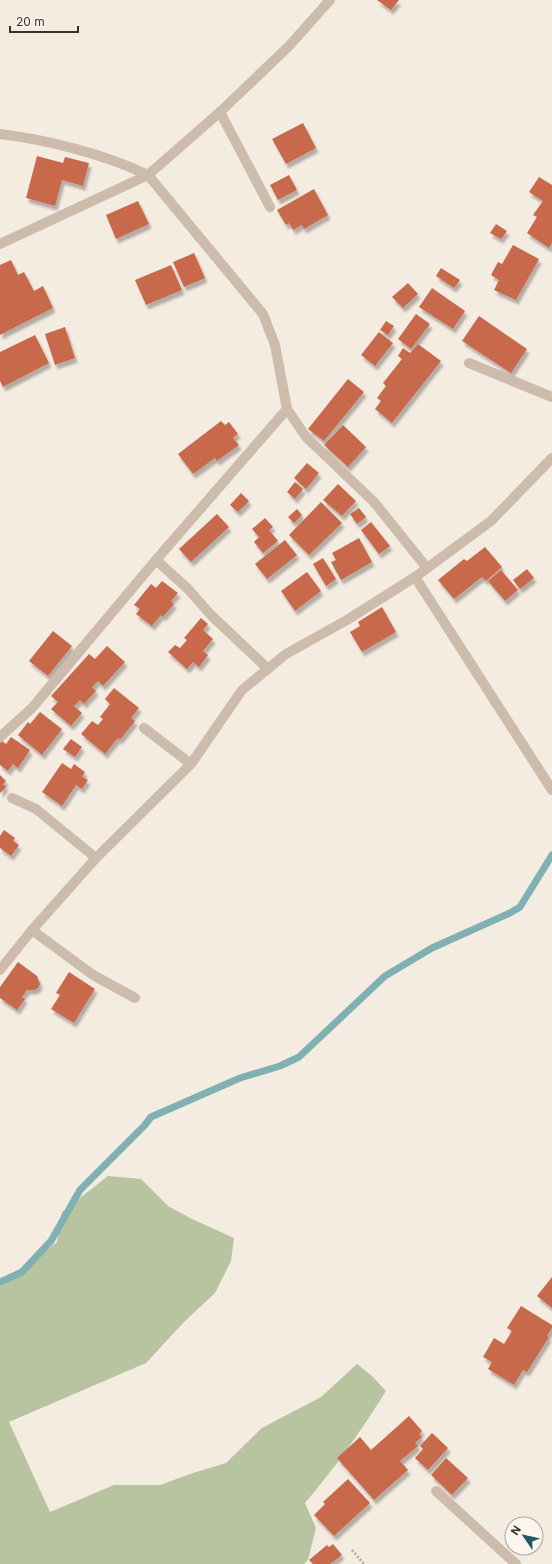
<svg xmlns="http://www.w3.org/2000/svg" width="552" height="1564" font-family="Inter,sans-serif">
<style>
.green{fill:#b8c4a0}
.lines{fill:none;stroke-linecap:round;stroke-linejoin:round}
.stream{stroke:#7fb0b2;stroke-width:7}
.building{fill:#c8694b;filter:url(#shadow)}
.path{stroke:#b9a596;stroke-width:2.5;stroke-dasharray:2 2;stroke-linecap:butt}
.lane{stroke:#cdbbac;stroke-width:10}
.street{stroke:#cdbbac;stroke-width:10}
</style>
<defs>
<filter id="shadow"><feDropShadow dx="2.5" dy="4.5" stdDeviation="1" flood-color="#0004"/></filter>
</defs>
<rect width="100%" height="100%" fill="#f4ebe1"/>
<!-- green -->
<path class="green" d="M108,1176L141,1179L168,1206L192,1219L234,1238L231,1261L215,1293L184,1322L146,1363L9,1422L50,1512L114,1485H160L193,1473L226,1463L262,1428L321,1397L357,1364L372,1376L386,1391C361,1431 335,1468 305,1503L316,1528L308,1560L304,1564H0V1286L8,1282L57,1242L62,1212Z"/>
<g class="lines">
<!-- stream -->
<path class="stream" d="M0,1282L22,1272L51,1241L80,1190L144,1126L151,1117L240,1078L280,1066L299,1057L385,976L432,948L510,913L520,907L552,855"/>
</g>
<!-- building -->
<path class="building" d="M377,0H399L391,10Z
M303,123L316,148L286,164L272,139Z
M37,156L63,163L65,157L89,163L83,186L62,180L55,206L26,198Z
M289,175L297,190L278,200L270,185Z
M539,177L552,185V243L549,248L527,233L537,217L533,215L543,201L529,192Z
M314,189L328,215L304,229L302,225L293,230L289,223L286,225L277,210Z
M138,201L149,224L116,239L106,215Z
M496,224L507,231L501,239L490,233Z
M513,245L539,259L516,300L494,290L499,280L491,275L498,262L502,264Z
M194,253L205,278L184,287L173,262Z
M11,260L18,275L24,272L34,291L43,286L53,308L0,335V265Z
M171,265L182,290L146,305L135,280Z
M441,268L460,280L454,288L436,276Z
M408,283L418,294L403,308L392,297Z
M432,288L465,311L453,329L419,307Z
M416,314L430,324L411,349L398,339Z
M479,316L527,349L511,373L462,341Z
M386,321L394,326L388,335L380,330Z
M65,327L75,358L55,365L45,334Z
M379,332L393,343L375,366L361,355Z
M35,335L49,363L3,387L0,381V352Z
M418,344L441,361L392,423L375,409L381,401L377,398L386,386L383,383L402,359L398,356L403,348L410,353Z
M348,379L364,392L324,441L308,429Z
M221,421L225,425L229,422L238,434L233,438L239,445L217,461L215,458L193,474L178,454Z
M343,425L366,447L348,467L324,445Z
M307,463L319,473L306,489L294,478Z
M295,482L303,489L295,499L287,492Z
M338,484L356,501L342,516L323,500Z
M241,493L249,501L238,512L230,505Z
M321,502L342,523L309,555L289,535Z
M359,508L366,517L357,524L350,514Z
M297,509L302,515L294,523L288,517Z
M217,514L229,527L191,562L179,549Z
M265,518L273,527L269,530L278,541L263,553L254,542L259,537L252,529Z
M371,522L390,546L379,554L361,530Z
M359,538L372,562L341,580L331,562L336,560L332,553Z
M285,540L297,555L267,579L255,564Z
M485,547L502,567L486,581L482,577L454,599L438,580L464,559L467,561Z
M323,558L336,579L326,586L313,564Z
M527,569L534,578L520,589L513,580Z
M501,570L518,590L505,601L488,581Z
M307,572L321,591L295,611L281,591Z
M162,581L178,593L171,601L174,604L163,617L161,615L152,626L136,614L140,609L134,605L151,584L156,588Z
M382,607L396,632L362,652L350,632L360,626L358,622Z
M201,618L208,624L203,630L213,639L203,651L208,655L199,667L193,662L187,669L168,652L175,645L180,648L187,640L184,638Z
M53,631L72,646L48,676L29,661Z
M107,646L125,662L103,686L98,681L92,687L96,691L84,704L80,700L74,706L82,713L71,726L51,709L58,702L51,696L89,654L95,659Z
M114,688L139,708L131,718L135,721L120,740L118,738L105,754L81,734L92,721L98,725L103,719L100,717L110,704L105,699Z
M40,712L62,729L42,755L18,735L28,722L30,724Z
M11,737L30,750L18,768L13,764L8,771L0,765V743L2,741L6,744Z
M71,739L82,747L75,757L63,749Z
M62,763L71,769L74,764L85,772L82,777L88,780L82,789L76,785L62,806L42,792Z
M0,775L6,781L3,784L6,787L0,793Z
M4,830L15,838L13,841L19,845L11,856L0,848V836Z
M18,962L37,976L40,984L38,988L34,990H27L22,997L25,999L17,1010L0,998V987Z
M69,972L95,989L74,1023L51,1009L60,995L56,993Z
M552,1277V1308L537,1296Z
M521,1306L552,1325V1328L547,1336L549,1337L527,1372L523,1370L514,1385L488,1369L492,1362L483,1357L494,1338L504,1344L512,1331L507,1328Z
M409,1416L422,1431L419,1434L422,1437L415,1443L418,1446L400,1461L408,1470L374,1500L337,1458L360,1437L371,1450Z
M432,1433L448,1448L428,1470L415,1458L423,1449L420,1446Z
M446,1458L468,1478L452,1495L431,1475Z
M348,1479L370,1503L334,1536L314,1515L325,1504L323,1502Z
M333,1544L342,1555L330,1564H313L309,1560L327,1545L329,1547Z"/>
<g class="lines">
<!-- path -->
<path class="path" d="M352,1550L364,1564"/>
<!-- lane -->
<path class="lane" d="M220,112L270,207
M469,363L552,397
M156,560L188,589L211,615L268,669
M144,728L191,764
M0,737L32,708L156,560L287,409
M12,798L36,809L96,858
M32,930L93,975L135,998
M436,1491L516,1564"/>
<!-- street -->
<path class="street" d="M0,134C48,140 104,154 148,175L263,314L275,345L287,409L306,437L374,502L427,568
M0,244L148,175L220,112L289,46L330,0
M415,577L552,790
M0,970L32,930L96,858L191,764L242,690L286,654L347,620L415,577L491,521L552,458"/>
</g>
<!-- north arrow -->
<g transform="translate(524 1536) rotate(304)"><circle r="19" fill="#fbf5ee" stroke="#aea6a0"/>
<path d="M0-3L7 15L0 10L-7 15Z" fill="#1f5a5e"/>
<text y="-6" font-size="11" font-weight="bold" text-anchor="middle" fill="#3b302b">N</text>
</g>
<!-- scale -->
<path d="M10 26v6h68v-6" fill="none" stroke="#3b302b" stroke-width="2"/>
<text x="16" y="26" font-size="12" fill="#3b302b" stroke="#fbf5ee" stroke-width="3" paint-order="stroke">20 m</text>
</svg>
